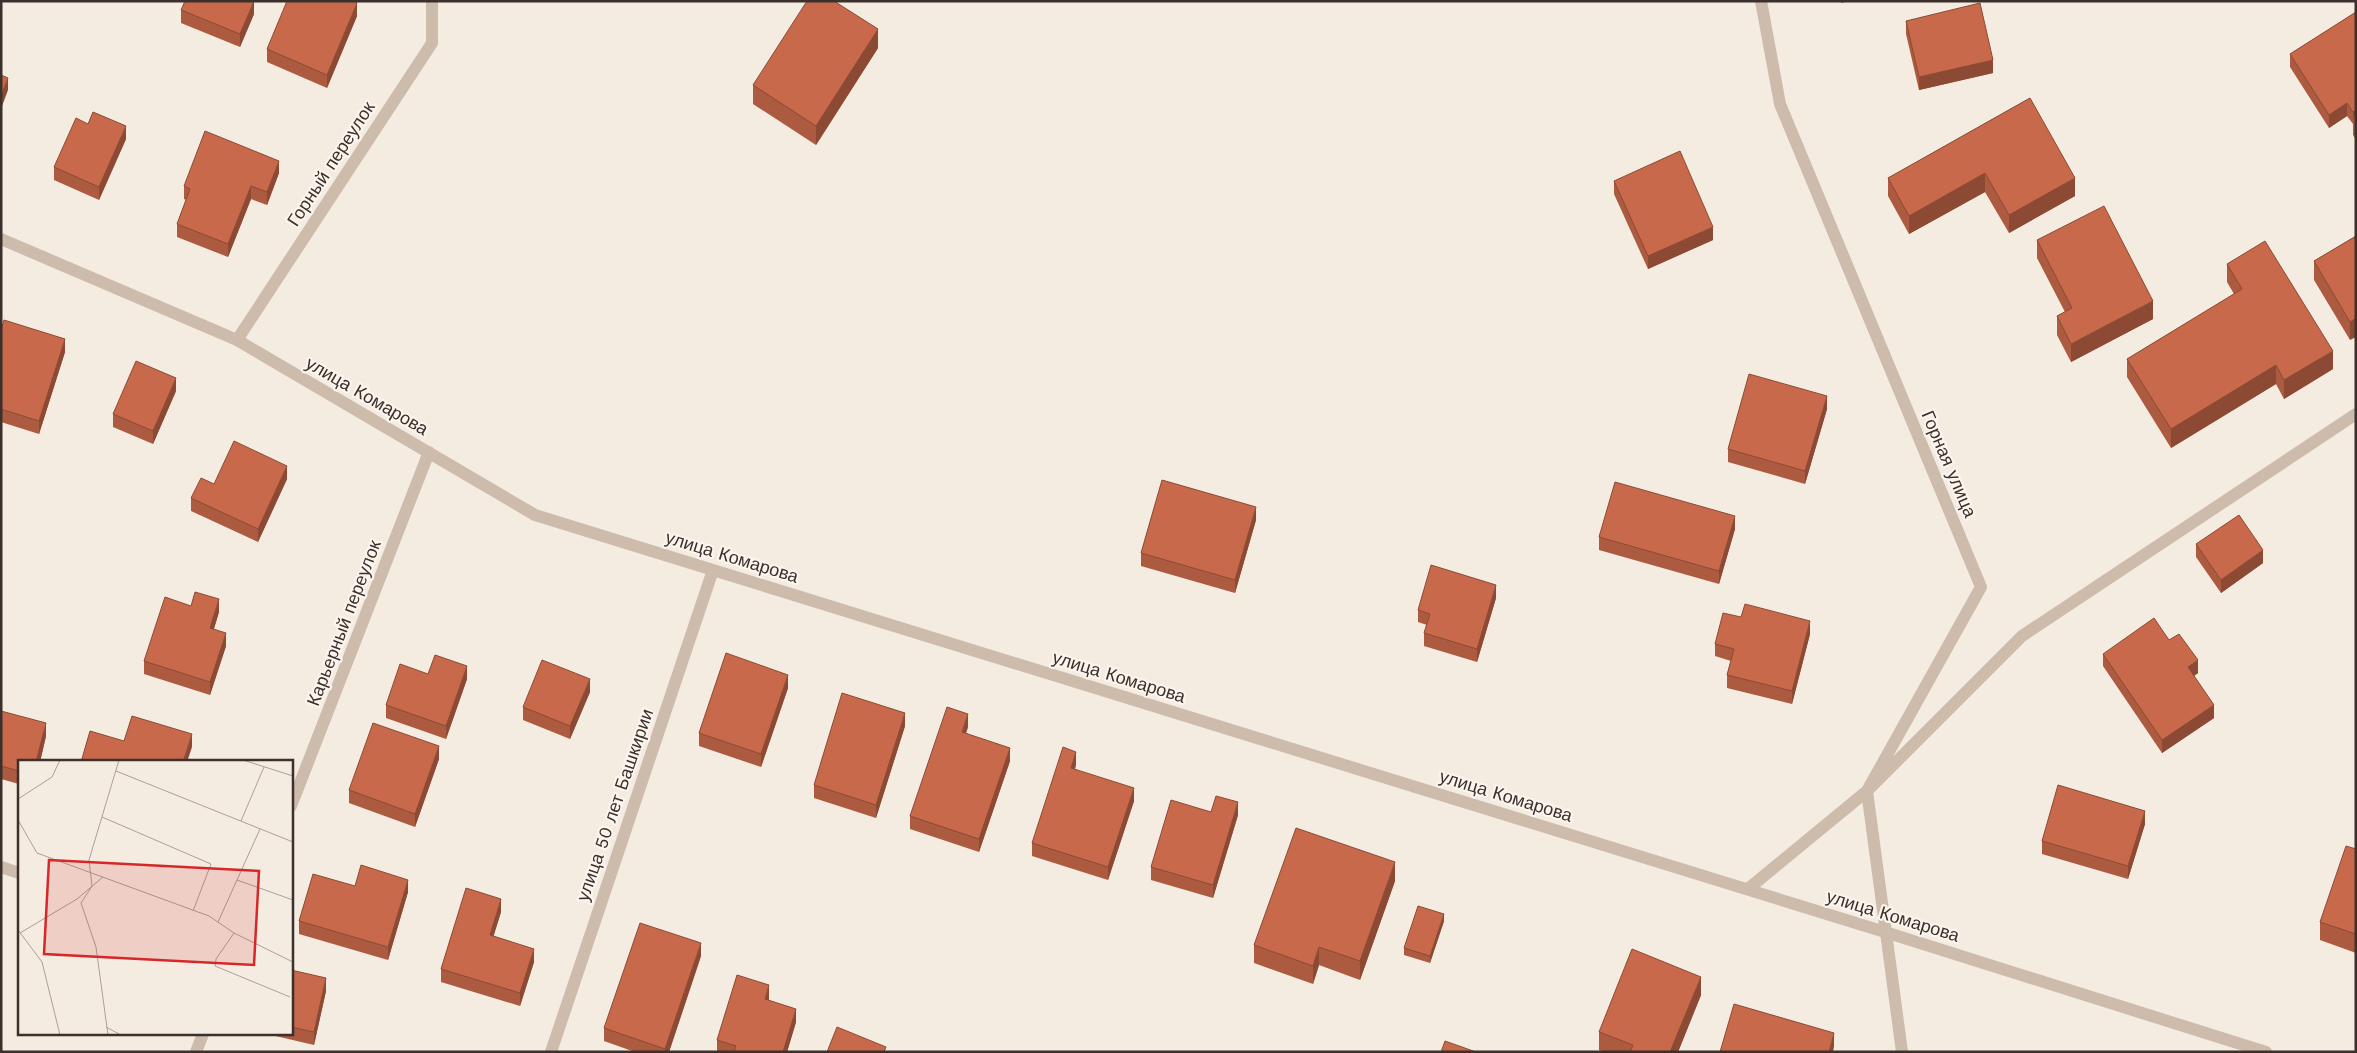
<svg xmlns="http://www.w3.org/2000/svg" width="2357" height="1053" font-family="'Work Sans',sans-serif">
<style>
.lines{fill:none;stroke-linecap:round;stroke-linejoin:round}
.minor{stroke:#cdbbac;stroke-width:12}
.wall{fill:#ac5a40}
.shaded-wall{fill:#8c4a34}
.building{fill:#c8694b;stroke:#8c4a34}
.labels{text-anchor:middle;stroke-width:4.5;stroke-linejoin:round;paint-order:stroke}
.street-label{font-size:18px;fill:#3b302b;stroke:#fbf5ee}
.inset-road{fill:none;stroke:#aaa098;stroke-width:1}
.view{fill:#d62828;fill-opacity:0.15;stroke:#d62828;stroke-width:2.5}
.inset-edge{fill:none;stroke:#3b302b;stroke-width:2.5}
</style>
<rect width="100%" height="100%" fill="#f4ebe1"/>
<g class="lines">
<!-- minor -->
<path class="minor" d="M1761,1L1780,104L1981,587L1867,791L1902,1052
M1,239L237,340L535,515L1885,932L2266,1052
M237,340L432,43V1
M291,806L429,452
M1,867L19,873
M1748,889L1867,791L2022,636L2356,414
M196,1052L203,1034
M551,1052L713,570"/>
</g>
<!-- wall -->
<path class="wall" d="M181,10L254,14L240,47L181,23Z
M2356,12V140L2353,135V124L2347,116L2329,128L2290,67V54Z
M357,16L327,88L267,62V49Z
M1906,21L1993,73L1919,90L1906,34Z
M878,48L816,145L753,104V85Z
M2030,98L2075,196L2009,233L1985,192L1909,234L1888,196V178Z
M88,124L126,139L99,200L54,180V167Z
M279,173L267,205L251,199L228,257L177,237V224L186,200L184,199V186Z
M1614,181L1713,240L1648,269L1614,194Z
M2356,236L2350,340L2314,280V261Z
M2037,240L2153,319L2071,362L2057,335V316L2065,312L2037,258Z
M2227,264L2333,369L2284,399L2276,384L2171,448L2127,377V359L2234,294L2227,282Z
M1,330L65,352L39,434L1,422Z
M176,391L153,444L113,427V414Z
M1827,409L1805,484L1728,462V449Z
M287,479L258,542L191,511V498L214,484Z
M1256,520L1235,593L1141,566V553Z
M1735,529L1719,584L1599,550V537Z
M2196,544L2263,563L2221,593L2196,557Z
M1496,598L1477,662L1424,646V633L1427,625L1418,622V610Z
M191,606L219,612L214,629L226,646L210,695L144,674V661Z
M1810,634L1792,704L1727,688V675L1731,661L1715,656V644Z
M2169,640L2198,673L2194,676L2214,718L2162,753L2103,666V654Z
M428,674L467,679L446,739L386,718V705Z
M788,688L761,767L699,746V733Z
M590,692L570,739L523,720V707Z
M1,711L46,736L40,762H19V784L1,779Z
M905,726L876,818L814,798V785Z
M968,727L966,733L1010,761L979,852L910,829V816Z
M439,759L415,827L349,803V790Z
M1076,765L1075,769L1134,801L1108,880L1032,856V843Z
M1211,812L1238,815L1213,898L1151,880V867Z
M2145,824L2128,879L2042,854V841Z
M2356,849V953L2320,940V922Z
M1395,881L1360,980L1319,965L1313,984L1254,963V945Z
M355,886L408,892L388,960L299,934V921Z
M501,912L493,936L534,962L520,1006L441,982V969Z
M1444,921L1430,963L1404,955V948Z
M701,956L669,1052H635L604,1041V1028Z
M291,970L326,991L314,1045L267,1034H291Z
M1701,995L1678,1052H1604L1599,1050V1032Z
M769,998V1000L796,1022L787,1052H717V1040Z"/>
<!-- shaded-wall -->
<path class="shaded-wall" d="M254,1V14L240,47V34Z
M1841,1H1849L1841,3Z
M357,3V16L327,88V75Z
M878,29V48L816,145V126Z
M1993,60V73L1919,90V77Z
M8,78V90L1,109V96Z
M2347,103V116L2329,128V115Z
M2356,110V122L2353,117V112Z
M126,126V139L99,200V187Z
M279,161V173L267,205V192Z
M1985,173V192L1909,234V216Z
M2075,178V196L2009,233V215Z
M251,186V199L228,257V244Z
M1713,227V240L1648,269V256Z
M2153,301V319L2071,362V344Z
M2356,318V337L2350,340V322Z
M65,339V352L39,434V421Z
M2333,351V369L2284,399V380Z
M2276,365V384L2171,448V429Z
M176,378V391L153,444V431Z
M1827,396V409L1805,484V471Z
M287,466V479L258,542V529Z
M1256,507V520L1235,593V580Z
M1735,516V529L1719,584V571Z
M2263,550V563L2221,593V580Z
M1496,585V598L1477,662V649Z
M219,599V612L210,641V628Z
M1810,621V634L1792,704V691Z
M226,633V646L210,695V682Z
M2198,660V673L2188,680V667Z
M467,666V679L446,739V726Z
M788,675V688L761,767V754Z
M590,679V692L570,739V726Z
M2214,705V718L2162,753V740Z
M905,713V726L876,818V805Z
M968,714V727L962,745V732Z
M46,723V736L40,762H36Z
M192,734V747L187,762H183Z
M439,746V759L415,827V814Z
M1010,748V761L979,852V839Z
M1076,752V765L1071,781V768Z
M1134,788V801L1108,880V867Z
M1238,802V815L1213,898V885Z
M2145,811V824L2128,879V866Z
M1395,862V881L1360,980V961Z
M408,880V892L388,960V947Z
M501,899V912L490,948V935Z
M1444,914V921L1430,963V956Z
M701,943V956L669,1052H665V1049Z
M1319,947V965L1313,984V966Z
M534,949V962L520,1006V993Z
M1701,977V995L1678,1052H1670Z
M326,978V991L314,1045V1032Z
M769,985V998L765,1012V999Z
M796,1009V1022L787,1052H783Z
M1834,1033V1046L1833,1052H1829Z"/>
<!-- building -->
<path class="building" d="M185,1H254L240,34L181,10Z
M287,1H354L357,3L327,75L267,49Z
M807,1H834L878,29L816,126L753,85Z
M1980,3L1993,60L1919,77L1906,21Z
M2356,12V110L2353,112L2347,103L2329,115L2290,54Z
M1,75L8,78L1,96Z
M2030,98L2075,178L2009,215L1985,173L1909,216L1888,178Z
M93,112L126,126L99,187L54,167L76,118L88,124Z
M2356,115V122L2353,117Z
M205,131L279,161L267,192L251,186L228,244L177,224L190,189L184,186Z
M1680,151L1713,227L1648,256L1614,181Z
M2104,206L2153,301L2071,344L2057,316L2072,308L2037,240Z
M2356,236V318L2350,322L2314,261Z
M2265,241L2333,351L2284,380L2276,365L2171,429L2127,359L2242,289L2227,264Z
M4,320L65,339L39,421L1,409V330Z
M136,361L176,378L153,431L113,414Z
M1749,374L1827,396L1805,471L1728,449Z
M234,441L287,466L258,529L191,498L201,478L214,484Z
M1162,480L1256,507L1235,580L1141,553Z
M1615,482L1735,516L1719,571L1599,537Z
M2239,515L2263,550L2221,580L2196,544Z
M1431,565L1496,585L1477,649L1424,633L1430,614L1418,610Z
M195,592L219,599L210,628L226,633L210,682L144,661L165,597L191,606Z
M1745,604L1810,621L1792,691L1727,675L1734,649L1715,644L1723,613L1741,617Z
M2154,618L2169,640L2179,634L2198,660L2188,667L2214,705L2162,740L2103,654Z
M726,653L788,675L761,754L699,733Z
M435,655L467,666L446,726L386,705L400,664L428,674Z
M542,660L590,679L570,726L523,707Z
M842,693L905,713L876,805L814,785Z
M947,707L968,714L962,732L1010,748L979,839L910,816Z
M1,711L46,723L36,762H19V771L1,766Z
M132,716L192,734L183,762H81L90,731L124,741Z
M373,723L439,746L415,814L349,790Z
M1063,747L1076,752L1071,768L1134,788L1108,867L1032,843Z
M2058,785L2145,811L2128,866L2042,841Z
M1216,796L1238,802L1213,885L1151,867L1171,800L1211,812Z
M1296,828L1395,862L1360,961L1319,947L1313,966L1254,945Z
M2346,846L2356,849V934L2320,922Z
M361,865L408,880L388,947L299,921L313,874L355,886Z
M466,888L501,899L490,935L534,949L520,993L441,969Z
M1418,906L1444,914L1430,956L1404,948Z
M640,923L701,943L665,1049L604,1028Z
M1632,949L1701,977L1670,1052H1630L1633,1045L1599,1032Z
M291,970L326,978L314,1032L291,1027Z
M737,975L769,985L765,999L796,1009L783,1052H734L736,1046L717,1040Z
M1734,1004L1834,1033L1829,1052H1720Z
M837,1027L886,1047L884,1052H827Z
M1445,1041L1476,1052H1441Z"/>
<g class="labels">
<!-- street labels -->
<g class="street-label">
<text transform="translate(331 164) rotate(-57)" y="6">Горный переулок</text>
<text transform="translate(367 396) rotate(30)" y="6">улица Комарова</text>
<text transform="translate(1949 464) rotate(67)" y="6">Горная улица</text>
<text transform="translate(732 557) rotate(17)" y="6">улица Комарова</text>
<text transform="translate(344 623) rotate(-69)" y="6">Карьерный переулок</text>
<text transform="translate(1119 677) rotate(17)" y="6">улица Комарова</text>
<text transform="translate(1506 796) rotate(17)" y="6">улица Комарова</text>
<text transform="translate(615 805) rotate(-71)" y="6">улица 50 лет Башкирии</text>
<text transform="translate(1893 916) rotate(17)" y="6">улица Комарова</text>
</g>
</g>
<!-- overview -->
<g transform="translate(18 760)">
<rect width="275" height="275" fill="#f4ebe1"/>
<path class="inset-road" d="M225,0L275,16M98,11L275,82M0,39L34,17L42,0M84,57L193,104L175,151M0,60L19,93L191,156L216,173L275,202M223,61L246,7M219,120L275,140M200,162L242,69M0,170L24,202L42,275M2,173L59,139L85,117M216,173L198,199L197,206L272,237M88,267L103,275M90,275L78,187L63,143L74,126L71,100L101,0"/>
<path class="view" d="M31,100L241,111L236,205L26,194Z"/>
<rect width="275" height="275" class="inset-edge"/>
</g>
<!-- border -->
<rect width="2357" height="1053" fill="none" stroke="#3b302b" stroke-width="5"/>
</svg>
